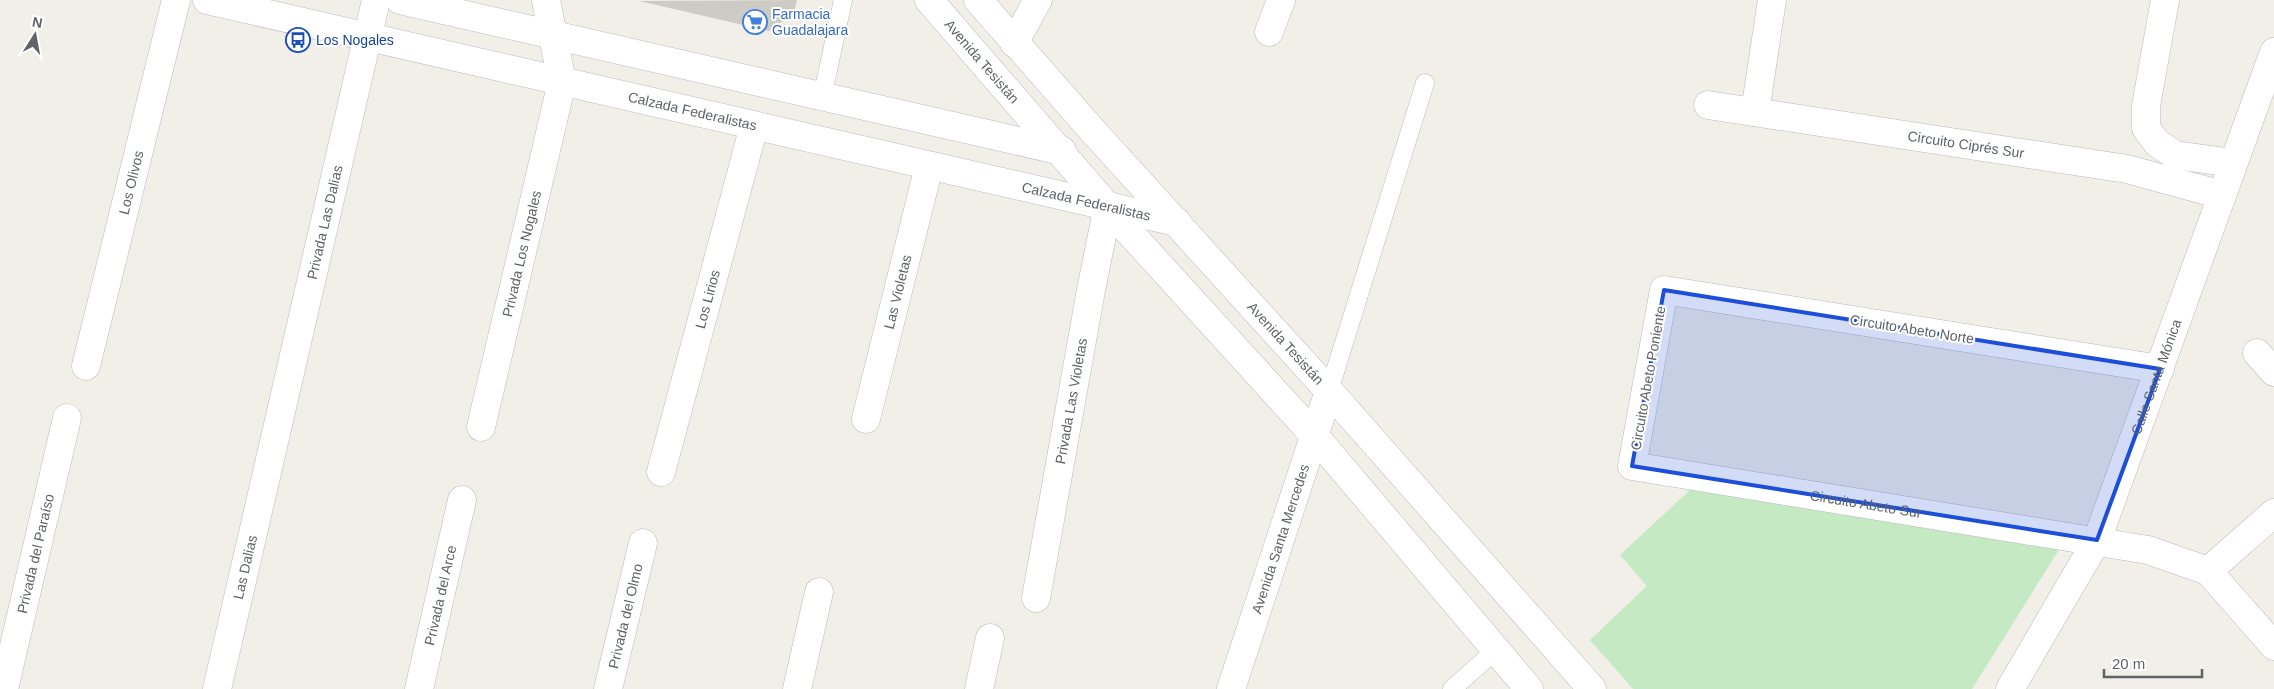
<svg xmlns="http://www.w3.org/2000/svg" width="2274" height="689" font-family="Helvetica,sans-serif">
<style>
.green{fill:#c4e9c3}
.building{fill:#cecbc6}
.lines{fill:none;stroke-linecap:round;stroke-linejoin:round}
.lane-casing{stroke:#b7babe;stroke-width:19}
.street-casing{stroke:#b7babe;stroke-width:29}
.secondary-casing{stroke:#b8bcc1;stroke-width:29}
.lane{stroke:#fff;stroke-width:18}
.street{stroke:#fff;stroke-width:28}
.secondary{stroke:#fff;stroke-width:28}
.marked{fill:#1d4ed8;fill-opacity:0.2;stroke:#1d4ed8;stroke-width:4;stroke-linejoin:round}
.labels{text-anchor:middle;stroke-width:4;stroke-linejoin:round;paint-order:stroke}
.shop-label{font-size:14px;fill:#366cbe;stroke:#fff;text-anchor:start}
.transit-label{font-size:14px;fill:#164399;stroke:#fff;text-anchor:start}
.street-label{font-size:14px;fill:#5e6368;stroke:#fff}
</style>
<rect width="100%" height="100%" fill="#f1efe7"/>
<!-- green -->
<path class="green" d="M1692,488L2060,548L1972,689H1633L1590,640L1647,586L1620,555Z"/>
<!-- building -->
<path class="building" d="M797,0L794,13L769,31L639,1Z"/>
<g class="lines">
<defs>
<path id="lane" d="M822,98L843,0
M1329,391L1425,83
M1452,689L1496,650"/>
<g id="street">
<path d="M2165,0L2146,106V128L2157,143L2175,155L2233,163"/>
<path d="M1269,32L1281,0"/>
<path d="M1014,43L1038,0"/>
<path id="s1" d="M1708,105L2127,169L2222,195"/>
<path d="M1755,112L1772,0"/>
<path d="M2257,353L2274,372"/>
<path id="s2" d="M86,366L176,0"/>
<path id="s3" d="M2160,369L1664,290L1632,466L2148,550L2208,571L2274,646"/>
<path id="s4" d="M866,419L929,166"/>
<path id="s5" d="M481,427L562,82L546,0"/>
<path id="s6" d="M661,472L754,126"/>
<path d="M2208,571L2274,513"/>
<path id="s7" d="M1036,598L1091,290L1108,206"/>
<path id="s8" d="M4,689L67,418"/>
<path id="s9" d="M217,689L376,0"/>
<path id="s10" d="M419,689L462,500"/>
<path id="s11" d="M608,689L643,543"/>
<path d="M797,689L819,592"/>
<path d="M979,689L990,638"/>
<path id="s12" d="M1231,689L1329,391"/>
<path id="s13" d="M2010,689L2097,540L2274,52"/>
</g>
<g id="secondary">
<path id="s14" d="M207,0L1177,222"/>
<path d="M400,0L1062,151"/>
<path id="s15" d="M929,0L1131,234L1314,435L1529,689"/>
<path id="s16" d="M978,0L1092,130L1329,391L1592,689"/>
</g>
</defs>
<!-- lane casing -->
<use href="#lane" class="lane-casing"/>
<!-- street casing -->
<use href="#street" class="street-casing"/>
<!-- secondary casing -->
<use href="#secondary" class="secondary-casing"/>
<!-- lane -->
<use href="#lane" class="lane"/>
<!-- street -->
<use href="#street" class="street"/>
<!-- secondary -->
<use href="#secondary" class="secondary"/>
</g>
<!-- marked area -->
<path class="marked" d="M1664,290L2160,369L2097,540L1632,466Z"/>
<!-- icons -->
<defs>
<symbol id="supermarket-ring" viewBox="-11 -11 22 22"><circle r="9.5" fill="#fff" stroke="#3f7fe0" stroke-width="1.5"/><path d="M-6-5.5h2.5l.6 2H6L4.5 2H-2.5L-4.4-4H-6ZM-1.5 3.2a1.3 1.3 0 1 0 .1 0ZM3 3.2a1.3 1.3 0 1 0 .1 0Z" fill="#3f7fe0"/></symbol>
<symbol id="bus-ring" viewBox="-11 -11 22 22"><circle r="9.5" fill="#fff" stroke="#1a4fb4" stroke-width="1.5"/><path d="M-5-6H5V4H4V6H2V4H-2V6H-4V4H-5ZM-3.5-4V0h7V-4ZM-3.5 1.2v1.5H-2V1.2ZM2 1.2v1.5H3.5V1.2Z" fill="#1a4fb4"/></symbol>
</defs>
<g fill-rule="evenodd">
<use href="#supermarket-ring" x="741" y="8" width="28" height="28"/>
<use href="#bus-ring" x="284" y="26" width="28" height="28"/>
</g>
<g class="labels">
<!-- shop labels -->
<g class="shop-label">
<text x="772" y="19">Farmacia<tspan x="772" dy="16">Guadalajara</tspan></text>
</g>
<!-- transit labels -->
<g class="transit-label">
<text x="316" y="45">Los Nogales</text>
</g>
<!-- street labels -->
<g class="street-label">
<text dy="5" stroke="none"><textPath href="#s15" startOffset="81">Avenida Tesistán</textPath></text>
<text dy="5" stroke="none"><textPath href="#s14" startOffset="498">Calzada Federalistas</textPath></text>
<text dy="5" stroke="none"><textPath href="#s1" startOffset="261">Circuito Ciprés Sur</textPath></text>
<text dy="5" stroke="none"><textPath href="#s2" startOffset="189">Los Olivos</textPath></text>
<text dy="5" stroke="none"><textPath href="#s14" startOffset="902">Calzada Federalistas</textPath></text>
<text dy="5" stroke="none"><textPath href="#s9" startOffset="479">Privada Las Dalias</textPath></text>
<text dy="5" stroke="none"><textPath href="#s5" startOffset="178">Privada Los Nogales</textPath></text>
<text dy="5" stroke="none"><textPath href="#s4" startOffset="131">Las Violetas</textPath></text>
<text dy="5" stroke="none"><textPath href="#s6" startOffset="179">Los Lirios</textPath></text>
<text transform="translate(1912 329) rotate(9)" y="5">Circuito Abeto Norte</text>
<text dy="5" stroke="none"><textPath href="#s16" startOffset="461">Avenida Tesistán</textPath></text>
<text dy="5" stroke="none"><textPath href="#s13" startOffset="346">Calle Santa Mónica</textPath></text>
<text transform="translate(1648 378) rotate(-80)" y="5">Circuito Abeto Poniente</text>
<text dy="5" stroke="none"><textPath href="#s7" startOffset="200">Privada Las Violetas</textPath></text>
<text dy="5" stroke="none"><textPath href="#s3" startOffset="918">Circuito Abeto Sur</textPath></text>
<text dy="5" stroke="none"><textPath href="#s12" startOffset="158">Avenida Santa Mercedes</textPath></text>
<text dy="5" stroke="none"><textPath href="#s8" startOffset="139">Privada del Paraíso</textPath></text>
<text dy="5" stroke="none"><textPath href="#s9" startOffset="125">Las Dalias</textPath></text>
<text dy="5" stroke="none"><textPath href="#s10" startOffset="96">Privada del Arce</textPath></text>
<text dy="5" stroke="none"><textPath href="#s11" startOffset="75">Privada del Olmo</textPath></text>
</g>
</g>
<!-- north arrow -->
<g transform="translate(35 35) rotate(11)" stroke="#ffffff" stroke-width="4" paint-order="stroke">
<path d="M0-4L9 19L0 12L-9 19Z" fill="#5e6368"/>
<text y="-8" font-size="14" font-weight="bold" text-anchor="middle" fill="#5e6368">N</text>
</g>
<!-- scale -->
<path d="M2104 669v8h98v-8" fill="none" stroke="#5e6368" stroke-width="2.5"/>
<text x="2112" y="669" font-size="15" fill="#5e6368" stroke="#ffffff" stroke-width="4" paint-order="stroke">20 m</text>
</svg>
